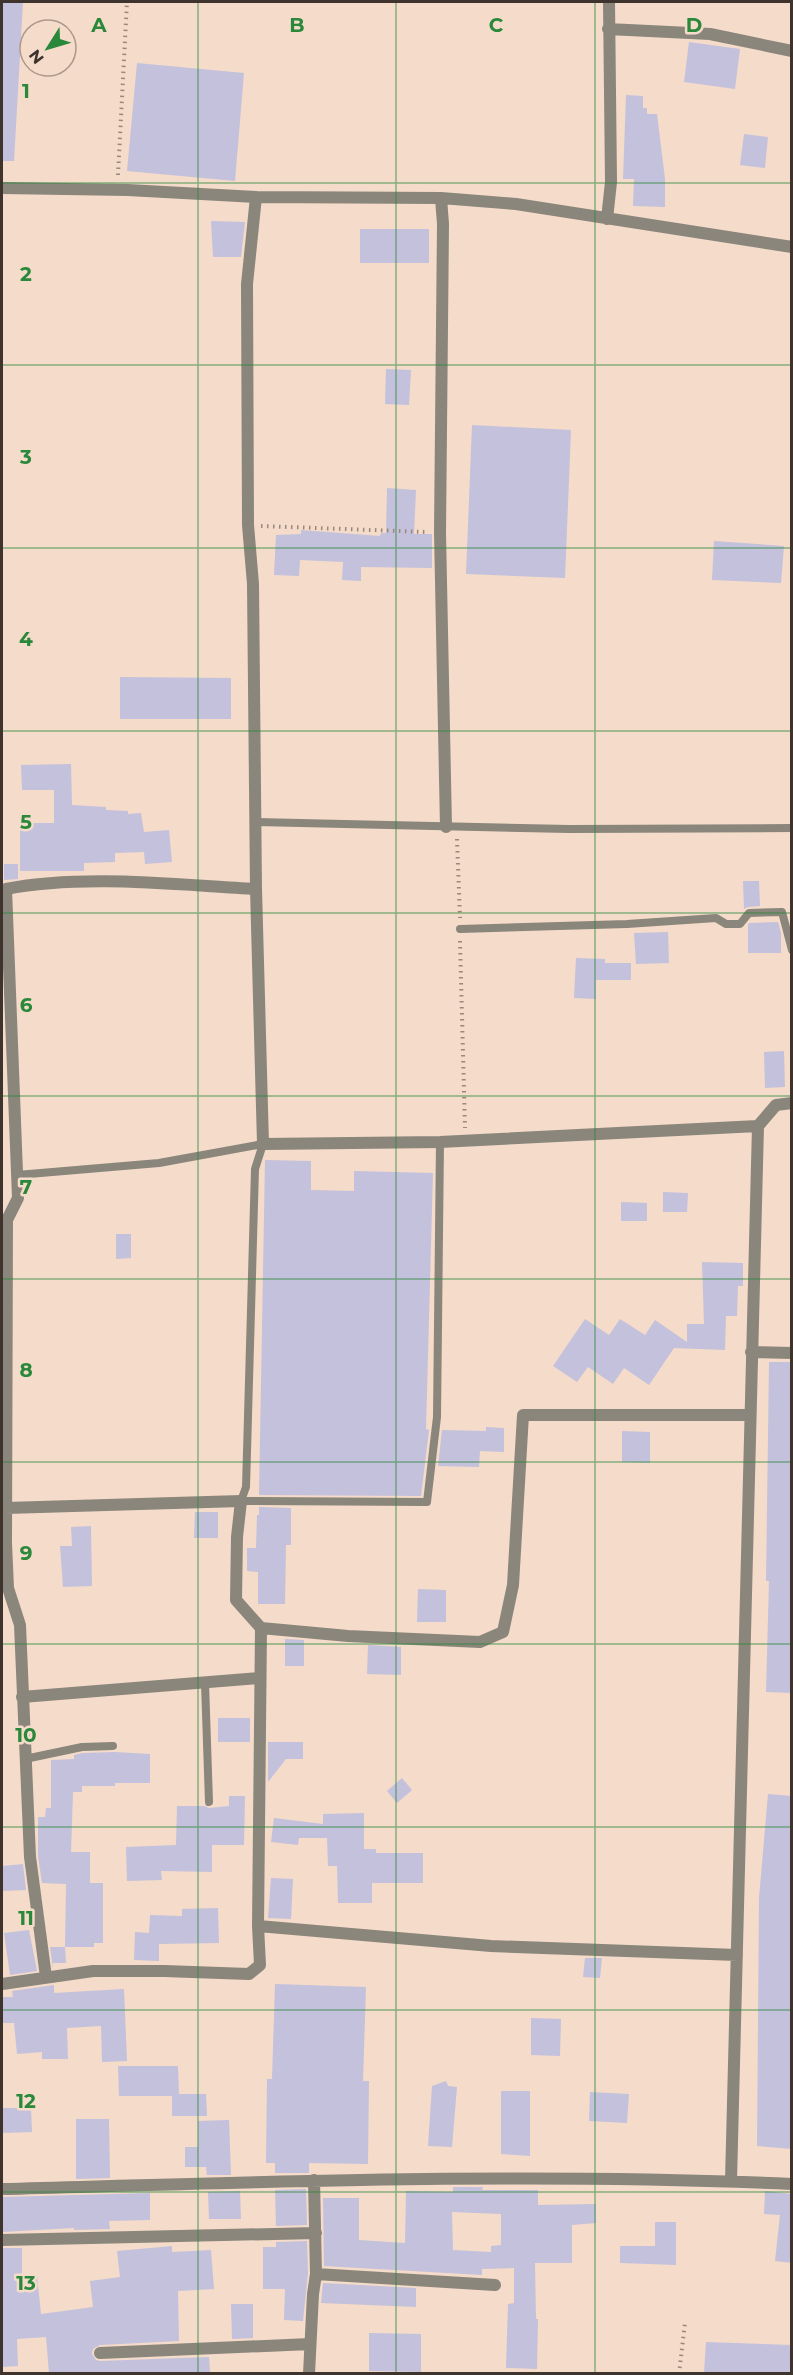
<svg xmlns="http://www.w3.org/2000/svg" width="793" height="2375" font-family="Montserrat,sans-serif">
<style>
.building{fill:#c3c1dc;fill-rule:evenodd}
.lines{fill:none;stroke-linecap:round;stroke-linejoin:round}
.path{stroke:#9a887c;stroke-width:4;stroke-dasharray:1.5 4.5;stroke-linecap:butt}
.service{stroke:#8a867b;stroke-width:8}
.minor{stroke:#8a867b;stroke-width:12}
.grid{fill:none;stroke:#29883a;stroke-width:1.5;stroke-opacity:0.55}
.grid-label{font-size:20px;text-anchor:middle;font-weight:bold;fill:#29883a;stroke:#f5dbc9;stroke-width:5;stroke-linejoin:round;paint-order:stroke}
</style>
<rect width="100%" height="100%" fill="#f5dbc9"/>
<!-- building -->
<path class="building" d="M2,2H23L14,161H2Z
M689,42L740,49L735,89L684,82Z
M137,63L244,73L235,181L127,171Z
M626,95L643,96V108H647V114H657L665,179V207L633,206L634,179H623Z
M744,134L768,137L765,168L740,165Z
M211,221L245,222L241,257H213Z
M360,229H429V263H360Z
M386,369L411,370L409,405L385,404Z
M472,425L571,430L565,578L466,574Z
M387,488L416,490L414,534H432V568L361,567V581L342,580L343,562L300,560L299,576L274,575L276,535L301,534V530L380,536L381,533H386Z
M714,541L784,546L781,583L712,580Z
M120,677L231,678V719H120Z
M71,764L72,805L106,807V810L128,811V814L141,813L144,832L169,830L172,862L145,864L144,852L115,853V862L84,863V871H20V823H54V790H22L21,765Z
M4,864H18V879L4,880Z
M743,881H759L760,906L748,907L744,909Z
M778,922L781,933V953H748V925L749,923Z
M668,932L669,963L636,964L634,933Z
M576,958L605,959V963H631V980H596V999L574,998Z
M784,1051L785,1087L765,1088L764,1052Z
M265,1160L311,1161V1190L354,1191V1171L433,1173L426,1429L429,1430L421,1496L259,1495Z
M663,1192L688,1193L687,1212H663Z
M621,1202L647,1203V1221H621Z
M116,1234H131V1258L116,1259Z
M702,1262L743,1263V1286H738L737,1316H726L725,1350L674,1348L649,1385L624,1368L613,1384L588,1367L577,1382L553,1366L585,1319L609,1335L620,1319L645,1335L655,1320L687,1342V1324H704Z
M769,1362H792V1693L766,1692L769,1581H766Z
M486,1427L504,1428V1452L480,1451L479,1467L438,1466L442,1430L486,1431Z
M622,1431L650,1432V1463L622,1462Z
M259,1507L291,1508V1545H286L285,1604H258V1572L247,1571V1548H256L257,1515H259Z
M195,1512H218V1538H194Z
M91,1526L92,1586L63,1587L60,1546H72L71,1527Z
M418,1589L446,1590V1622H417Z
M285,1639L304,1640V1666H285Z
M368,1645L401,1647V1675L367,1674Z
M218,1718H250V1742H218Z
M268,1742H303V1759H286L268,1782Z
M115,1752L150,1754V1783H115V1786H82V1792H73L71,1852H90V1883H103V1943H94V1947H65L66,1884L42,1883L38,1856V1817H45L46,1808H51V1760L74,1759V1755L83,1753Z
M402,1778L412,1790L397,1803L387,1791Z
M768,1794L792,1796V2149L757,2146L759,1898Z
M229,1796H245L244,1845H212V1872L161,1871L162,1880L127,1881L126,1847L176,1845L177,1806H204L209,1808L229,1806Z
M364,1813V1849H376V1853H423V1883H372V1903H338L337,1866H328L327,1838H299L298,1845L271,1842L274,1818L323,1824V1814Z
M23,1864L26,1890L2,1891V1866Z
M271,1878L293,1879L291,1919L268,1918Z
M218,1908L219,1943L159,1944V1961L134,1960L135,1932L149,1933L150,1915L182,1916V1909Z
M29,1930L37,1971L10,1975L4,1933Z
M50,1947H65L66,1963H53V1968Z
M585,1958H602L600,1978L583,1977Z
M275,1984L366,1987L363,2081H369L368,2164L309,2163V2173H275V2163H266L267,2079H272Z
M54,1985V1993L124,1989L127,2061L102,2062L101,2026L67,2028L68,2059H42V2052L17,2054L14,2023H2V1997H13L12,1991Z
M531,2018L561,2019L560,2056L531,2055Z
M118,2066H178L179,2094H206L207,2116H172V2096H119Z
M446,2081L448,2086L457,2087L452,2147L428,2146L432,2086Z
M501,2091H530V2156L501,2154Z
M590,2092L629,2094L627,2123L589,2121Z
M2,2108H31L32,2132L2,2133Z
M76,2119H109L110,2178L76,2179Z
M229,2120L231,2175H207L206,2167H185V2147H198V2121Z
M453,2187H483L482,2190H538V2205L596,2204V2223L572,2225V2263H535L536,2319H538L537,2369L506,2368L508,2304L514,2303V2268L482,2269V2275L324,2266L323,2198H359V2240L405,2243L406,2191L453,2192ZM452,2212L501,2214V2245L491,2246V2252L453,2250Z
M306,2189L307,2225L276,2226L275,2190Z
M240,2191L241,2219H209L208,2192Z
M765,2191L792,2194V2263L775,2261L780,2215L764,2214Z
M150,2193V2220L109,2221L110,2229L74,2230V2228L2,2232V2197Z
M655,2222H676V2265L620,2263V2246H655Z
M307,2241L308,2273L303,2321L284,2320L285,2289H263V2247H276V2242Z
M172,2246V2252L211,2250L214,2289L178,2291L179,2341L100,2345L93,2349L92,2354L96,2360L100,2361L209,2357L210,2372L49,2373L46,2337L17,2339L18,2366L2,2367V2248H22V2276L37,2275L41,2314L93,2307L90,2281L120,2277L117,2251Z
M323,2283L416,2288V2307L321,2303Z
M231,2304H253V2338L232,2339Z
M369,2333L421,2334V2372L369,2371Z
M706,2342L792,2345V2373H704Z"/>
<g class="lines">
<!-- path -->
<path class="path" d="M118,175L127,2
M261,526L427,532
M457,839L460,918
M460,941L465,1128
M679,2374L685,2323"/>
<!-- service -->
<path class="service" d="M256,822L569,829L792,828
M460,929L627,924L716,918L726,924H740L749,913L782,912L792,950
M17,1175L159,1163L263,1144L255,1169L246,1487L241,1501L427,1502L437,1417L440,1142
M205,1683L209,1802
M25,1759L82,1747L113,1746"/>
<!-- minor -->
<path class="minor" d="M608,29L710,34L792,51
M2,188L128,190L256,197L441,198L516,204L792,247
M256,197L247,284L248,525L253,584L256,889L263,1144L440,1142L758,1126
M441,198L443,224L440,532L446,827
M607,219L611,182L609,2
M6,889L18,1198L7,1220L6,1543L8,1588L20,1625L30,1857L46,1977
M2,895L6,889C85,874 176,885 256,889
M751,1352L792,1353
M6,1508L241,1501L237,1537L236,1600L261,1628L258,1926
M261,1628L348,1636L480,1642L503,1632L513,1585L523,1415H750
M22,1697L260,1678
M2,1984L93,1971H164L249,1974L260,1965L258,1926L491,1946L737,1955
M731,2181L758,1126L776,1105L792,1103
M2,2189C265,2182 528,2172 792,2184
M2,2240L316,2233
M316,2274L495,2285
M100,2353L310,2344
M309,2374L313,2294L316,2274L314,2180"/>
</g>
<!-- grid -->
<path class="grid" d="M198,2V2374M396,2V2374M595,2V2374M2,183H792M2,365H792M2,548H792M2,731H792M2,913H792M2,1096H792M2,1279H792M2,1462H792M2,1644H792M2,1827H792M2,2010H792M2,2192H792"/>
<g class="grid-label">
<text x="99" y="32">A</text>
<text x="297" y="32">B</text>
<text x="496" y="32">C</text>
<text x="694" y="32">D</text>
<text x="26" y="98">1</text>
<text x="26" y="281">2</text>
<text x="26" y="464">3</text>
<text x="26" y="646">4</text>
<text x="26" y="829">5</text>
<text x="26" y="1012">6</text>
<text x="26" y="1194">7</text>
<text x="26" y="1377">8</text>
<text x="26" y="1560">9</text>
<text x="26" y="1742">10</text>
<text x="26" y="1925">11</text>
<text x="26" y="2108">12</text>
<text x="26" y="2290">13</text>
</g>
<!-- border -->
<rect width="793" height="2375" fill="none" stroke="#3e342d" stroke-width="6"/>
<!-- north arrow -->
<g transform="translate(48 48) rotate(233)"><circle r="28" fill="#f5dbc9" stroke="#ac988b" stroke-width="1.5"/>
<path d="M0-4.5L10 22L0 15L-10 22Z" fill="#29883a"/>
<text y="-9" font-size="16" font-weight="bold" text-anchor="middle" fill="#3e342d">N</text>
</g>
</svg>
